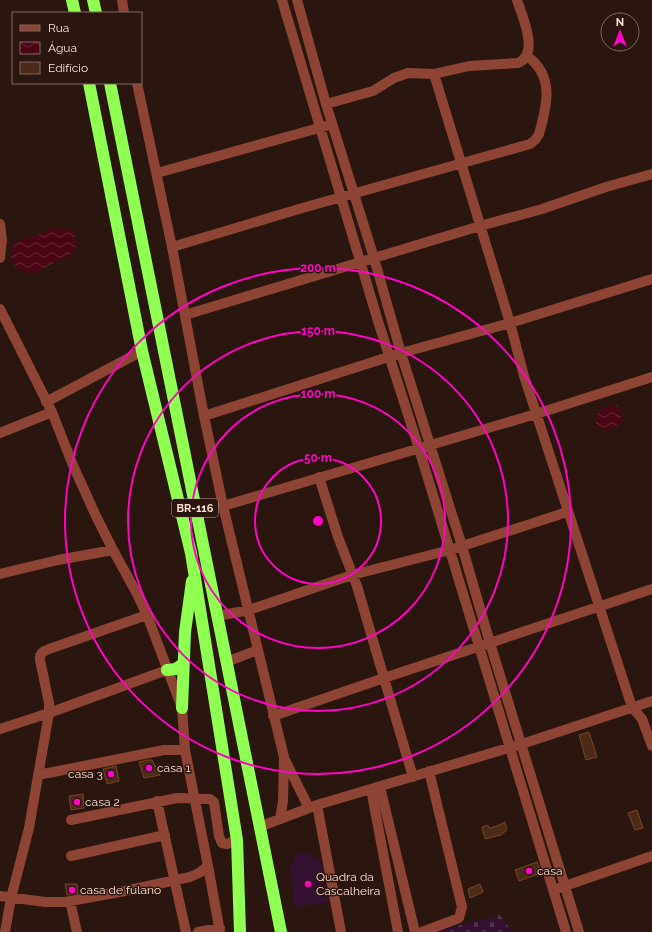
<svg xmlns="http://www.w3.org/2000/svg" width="652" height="932" font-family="Raleway,sans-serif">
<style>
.green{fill:#341031}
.cemetery{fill:url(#cemetery-stones)}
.water{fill:url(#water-waves)}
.building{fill:#4c2a18;stroke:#7a4328}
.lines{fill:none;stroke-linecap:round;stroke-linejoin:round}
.minor{stroke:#8d4435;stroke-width:10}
.highway{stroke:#8fff52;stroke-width:12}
.ring{fill:none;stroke:#ff03c6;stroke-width:2}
.poi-dot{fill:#ff03c6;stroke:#2a160e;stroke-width:1.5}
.labels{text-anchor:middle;stroke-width:3;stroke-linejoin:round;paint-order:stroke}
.shield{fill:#2a160e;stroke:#bfa49b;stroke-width:1}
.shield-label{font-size:11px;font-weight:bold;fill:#ffe1d7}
.poi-label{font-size:12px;fill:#ffe1d7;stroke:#2a160e;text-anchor:start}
.centre{fill:#ff03c6;stroke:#2a160e;stroke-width:2}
.ring-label{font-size:12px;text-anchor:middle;font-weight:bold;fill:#ff03c6;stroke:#2a160e;stroke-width:3;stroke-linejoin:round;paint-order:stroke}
</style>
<defs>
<pattern id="cemetery-stones" width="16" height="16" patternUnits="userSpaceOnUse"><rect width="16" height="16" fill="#341031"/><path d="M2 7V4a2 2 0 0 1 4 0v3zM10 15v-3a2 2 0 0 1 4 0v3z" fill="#52324e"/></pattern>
<pattern id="water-waves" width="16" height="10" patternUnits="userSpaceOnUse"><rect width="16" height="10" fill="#4b0616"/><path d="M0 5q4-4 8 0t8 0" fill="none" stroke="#662a37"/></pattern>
</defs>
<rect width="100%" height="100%" fill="#2a160e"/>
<!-- green -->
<path class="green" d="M301,852L311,854L312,860L320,858L328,902L295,908L289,865L294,862V858Z"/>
<!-- cemetery -->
<path class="cemetery" d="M500,915L512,932H435Z"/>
<!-- water -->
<path class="water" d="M56,228L73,230C77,242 80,246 70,255L32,274C14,272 3,256 17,242Z
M617,405L620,409L622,424L608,430L598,428L596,423L598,412L608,406Z"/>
<!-- building -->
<path class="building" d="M589,732L597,757L586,760L579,735Z
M148,760H152L160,775L144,778L139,762Z
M116,766L119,781L107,784L103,769Z
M83,794L84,808L71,810L69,796Z
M637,810L643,828L635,830L628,813Z
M505,822L507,830L501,835L485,839L482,827L488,825L489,828L497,826Z
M537,862L541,873L519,881L515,870Z
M65,884H77L78,893L67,895Z
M480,884L483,892L470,898L468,889Z"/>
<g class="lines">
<!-- minor -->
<path class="minor" d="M122,0L124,13
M282,0L378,321L419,449L566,932
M297,0L326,104L374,258L401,353L462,546L490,643L579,932
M434,74L510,323L524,376L632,707L642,719L652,746
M137,83L172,247L204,416L223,506L284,757L283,801L280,819
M326,104L373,91L394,78L408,73L434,74L469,66L518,63C540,55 522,15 517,0
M157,173L326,126
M0,224L2,240L0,258
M172,247L299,209L530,144L536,139L539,134C547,106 555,76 527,56
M0,309L52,412L72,463L96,516L113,550L136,592L147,615L182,708L185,750L208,866L199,873L190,877L125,891L65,902H45L0,896
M185,315L480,226L542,209L606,187L652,174
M46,402L142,351
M204,416L401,353L510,323L652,279
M0,433L52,412
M319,477L338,537L357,586L413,777
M223,506L536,414L652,377
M0,574L58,560L113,550
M217,616L249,610L352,575L450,550L567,512
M226,662L258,650
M273,716L384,678L652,589
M0,729L49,713L167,670
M285,760L309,808
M38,775L164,750H185
M380,787L415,932
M371,789L398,932
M157,801L186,932
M317,805L341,932
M71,820L177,798L210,799L214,802L219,836L222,843L227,844L237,840
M259,827L317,805L522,744L652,701
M71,856L165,835
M208,866L220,932
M559,888L652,856
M70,901L77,932
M5,932L11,898L29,828L49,713V703L40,660C39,654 43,651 49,649L147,615
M198,932L220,928
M422,932L459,918L462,907L429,771"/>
<!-- highway -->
<path class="highway" d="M72,0L75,13
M93,0L96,13
M89,83L142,351L191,553L237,840L240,932
M110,83L281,932
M167,670L176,669L183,664
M182,708L185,632L192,581"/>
</g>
<!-- distance rings -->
<g class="ring">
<circle cx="318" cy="521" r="63"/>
<circle cx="318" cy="521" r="127"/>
<circle cx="318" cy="521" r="190"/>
<circle cx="318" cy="521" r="253"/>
</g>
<!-- markers -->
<g class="poi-dot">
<circle cx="149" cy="768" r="4"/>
<circle cx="111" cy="774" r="4"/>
<circle cx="77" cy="802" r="4"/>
<circle cx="529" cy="871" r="4"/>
<circle cx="308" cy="884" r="4"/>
<circle cx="72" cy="890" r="4"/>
</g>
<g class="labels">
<!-- shield labels -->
<rect class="shield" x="172" y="499" width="46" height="18" rx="3"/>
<g class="shield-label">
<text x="195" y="512">BR-116</text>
</g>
<!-- poi labels -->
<g class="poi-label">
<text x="157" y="772">casa 1</text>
<text x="103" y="778" text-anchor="end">casa 3</text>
<text x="85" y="806">casa 2</text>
<text x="537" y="875">casa</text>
<text x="316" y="881">Quadra da<tspan x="316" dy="14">Cascalheira</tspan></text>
<text x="80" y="894">casa de fulano</text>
</g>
</g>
<circle cx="318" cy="521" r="6" class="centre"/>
<g class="ring-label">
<text x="318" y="272">200 m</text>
<text x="318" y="335">150 m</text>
<text x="318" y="398">100 m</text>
<text x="318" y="462">50 m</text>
</g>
<!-- legend -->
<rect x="12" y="12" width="130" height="72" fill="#2a160e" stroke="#7f675e"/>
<rect x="20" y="25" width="20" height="6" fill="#8d4435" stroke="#7f675e"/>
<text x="48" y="32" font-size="12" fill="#ffe1d7">Rua</text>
<rect x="20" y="42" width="20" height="12" fill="url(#water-waves)" stroke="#7f675e"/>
<text x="48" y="52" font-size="12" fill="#ffe1d7">Água</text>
<rect x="20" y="62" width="20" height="12" fill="#4c2a18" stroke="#7f675e"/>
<text x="48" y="72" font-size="12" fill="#ffe1d7">Edifício</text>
<!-- north arrow -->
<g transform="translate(620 32)"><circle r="19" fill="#2a160e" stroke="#7f675e"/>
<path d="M0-3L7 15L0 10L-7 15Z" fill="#ff03c6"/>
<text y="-6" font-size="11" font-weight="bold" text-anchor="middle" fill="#ffe1d7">N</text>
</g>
</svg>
